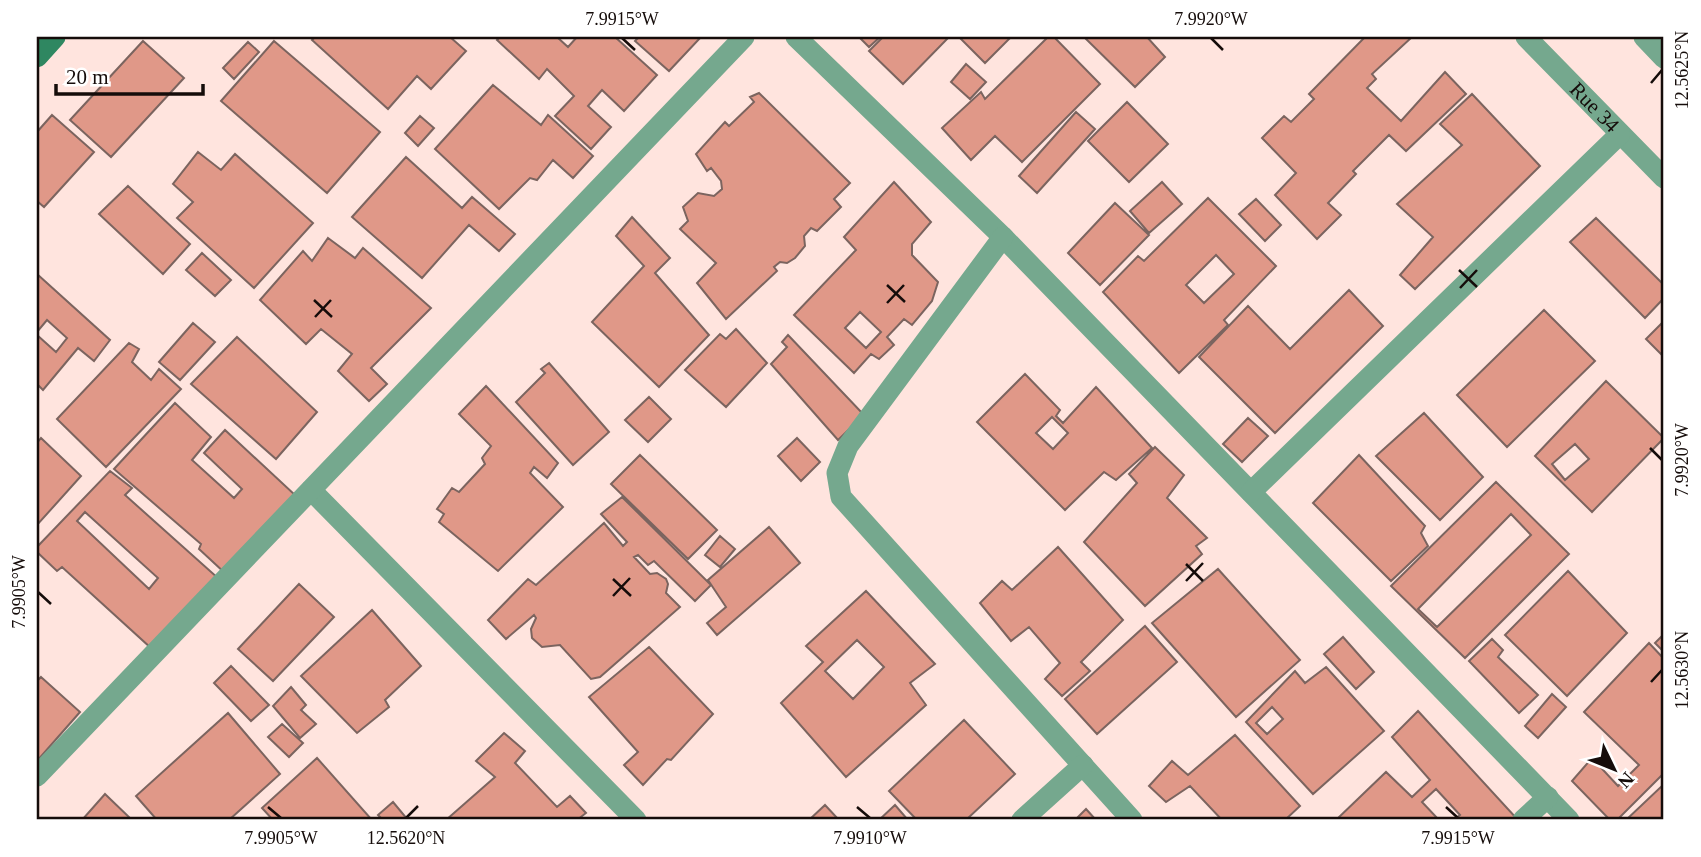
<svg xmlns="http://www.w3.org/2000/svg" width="1701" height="857" font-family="'Times New Roman',serif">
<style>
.building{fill:#e09888;stroke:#7b645f;stroke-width:2;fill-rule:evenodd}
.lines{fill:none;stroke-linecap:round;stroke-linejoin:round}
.street{stroke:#75a88e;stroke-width:21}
.secondary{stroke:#2f8761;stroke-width:21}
.ticks{fill:none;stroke:#150c0a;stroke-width:2.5}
.labels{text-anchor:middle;stroke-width:5;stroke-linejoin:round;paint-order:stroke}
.street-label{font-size:21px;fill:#150c0a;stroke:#fff}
.neatline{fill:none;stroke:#150c0a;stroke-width:2.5}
.ticks-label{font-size:18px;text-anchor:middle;fill:#150c0a}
</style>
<rect width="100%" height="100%" fill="#ffe4de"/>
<!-- building -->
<path class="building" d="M315,37H450L466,51L431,89L417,76L388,109L312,40Z
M500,37H557L568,47L577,37H615L657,75L624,111L602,90L588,106L611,127L591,149L555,116L574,96L547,69L539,79L497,40Z
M639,37H701L669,71L635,41Z
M859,37H880L869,47Z
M883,37H949L903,84L869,51Z
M959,37H1011L985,63Z
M1048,37H1054L1100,84L1022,162L995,136L971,160L942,128L981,92L985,99Z
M1084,37H1147L1165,57L1135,87Z
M1365,37H1412L1372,74L1376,79L1367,88L1401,121L1445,72L1466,94L1406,151L1389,135L1353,171L1356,174L1328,203L1341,215L1317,239L1275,195L1296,173L1262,138L1284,116L1291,122L1314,99L1309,94Z
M143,41L184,78L111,157L70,120Z
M274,41L380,132L327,193L221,101Z
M248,42L259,52L234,79L223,68Z
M966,64L986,82L970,99L951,82Z
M493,85L541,125L548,115L593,156L573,178L553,160L537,180L530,178L499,209L435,149Z
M759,93L850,183L834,199L841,207L817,231L811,228L804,236L805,246L795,258L787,263L780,262L774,267L777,271L726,319L697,283L716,263L680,229L688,221L683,207L698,193L714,196L722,189L721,181L711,168L707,171L696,154L725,122L729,126L754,102L750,97Z
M1472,94L1540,166L1415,289L1400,275L1433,237L1397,204L1462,145L1440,124Z
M1127,102L1168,144L1129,182L1088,141Z
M1076,112L1095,129L1037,193L1019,176Z
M52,115L94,152L44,207L37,201V132Z
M420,116L434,128L418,146L405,133Z
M198,152L221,170L235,154L313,223L254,288L177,218L193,202L173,184Z
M406,157L462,208L472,197L515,234L499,251L469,225L422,278L352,217Z
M894,182L931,222L912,244V255L938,282L932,301L912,325L904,319L887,337L894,345L879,359L871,354L854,373L794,315L856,250L844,237ZM860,312L881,332L866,348L845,328Z
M1162,182L1182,204L1149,233L1130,211Z
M128,186L190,244L163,274L99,214Z
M1208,198L1276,266L1224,320L1228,325L1179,373L1103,292L1138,256L1144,261ZM1216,255L1234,274L1204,303L1186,285Z
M1256,199L1281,225L1265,241L1239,214Z
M1115,203L1149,235L1100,285L1068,253Z
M632,217L670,258L655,273L709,335L659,387L592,322L644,266L616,236Z
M1596,218L1664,285V298L1645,318L1570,242Z
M328,238L355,258L363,248L431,308L371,368L387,384L369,401L338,371L352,354L321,329L306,344L260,300L303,251L312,261Z
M202,253L231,280L215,296L186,270Z
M37,274L110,340L94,361L78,348L43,390L37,384V335L56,352L67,338L47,320L37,332Z
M1349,290L1383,326L1275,433L1199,357L1248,306L1290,349Z
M1544,310L1595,361L1507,447L1457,395Z
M1664,321V357L1646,339Z
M193,323L215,342L180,380L159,362Z
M736,329L767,363L726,407L685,370L720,334L726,339Z
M788,335L864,415L838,440L771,364L787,347L782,342Z
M237,337L317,412L276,459L191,384Z
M129,343L139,349L132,362L151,380L159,369L181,389L106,467L57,419Z
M549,363L609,432L573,465L516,402L545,373L541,369Z
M1025,374L1060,410L1056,416L1063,423L1096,387L1152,448L1116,480L1104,472L1065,510L977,422ZM1052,417L1068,433L1053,449L1036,433Z
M1606,381L1664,438L1592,512L1535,456ZM1575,444L1589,459L1565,480L1552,464Z
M486,386L558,463L547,478L534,467L530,473L563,507L498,571L439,522L444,514L437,509L452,488L459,492L485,464L482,458L491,446L459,414Z
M649,397L671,419L648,442L625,420Z
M175,403L211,437L192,460L234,498L242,489L204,453L225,430L295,495L226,574L199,549L201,544L114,469Z
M1424,413L1483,477L1440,520L1376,456Z
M1248,418L1268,436L1242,462L1223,444Z
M41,438L81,476L37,525V443Z
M797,438L820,462L801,481L778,456Z
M1155,447L1184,475L1167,498L1207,538L1196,546L1202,554L1145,606L1084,542L1137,483L1129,474Z
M640,455L717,530L688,559L611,484Z
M1359,455L1425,526L1421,533L1428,546L1391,581L1313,503Z
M110,471L132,488L125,495L219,579L151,648L62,567L57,571L37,552V547ZM85,512L158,578L149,589L77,521Z
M1496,482L1569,554L1465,658L1391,586ZM1511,514L1531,535L1437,627L1418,609Z
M622,497L711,585L695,601L654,561L648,565L638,555L634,557L650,574L657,573L666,579L668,584L666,593L680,607L600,677L591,679L560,645L542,647L532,638L531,629L536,618L534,615L506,639L488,620L528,579L536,585L604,523L623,546L627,542L601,514Z
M769,527L800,563L717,635L707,623L726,607L708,580Z
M720,536L735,549L720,567L705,555Z
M1058,547L1123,620L1081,662L1090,671L1062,696L1045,679L1060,663L1029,627L1011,641L980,603L1002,581L1012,590Z
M1218,569L1300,660L1236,717L1152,623Z
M1568,571L1627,633L1567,696L1505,635Z
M299,584L334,617L273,681L238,649Z
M866,591L935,664L910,683L926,705L846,777L781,703L823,662L806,646ZM857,640L884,667L853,699L825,671Z
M372,610L421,666L385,700L389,707L357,733L301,676Z
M1145,626L1177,662L1097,734L1065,699Z
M1664,634V652L1655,643Z
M1343,637L1374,672L1356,689L1324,654Z
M1492,639L1503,650L1498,657L1538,695L1519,713L1469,661Z
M1649,643L1664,659V773L1617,820H1610L1572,781L1592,758L1618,786L1639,765L1584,712Z
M649,647L713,714L671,760L667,759L643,785L624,765L638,752L589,697Z
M231,666L269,705L251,721L214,683Z
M1326,667L1384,731L1313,794L1246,722L1295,671L1305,683ZM1272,707L1283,719L1267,734L1256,723Z
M41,677L80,712L37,761V681Z
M291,687L306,705L301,710L316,724L300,738L273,706Z
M1552,694L1566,707L1538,738L1525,726Z
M1418,711L1518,820H1454L1460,815L1436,789L1422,802L1439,820H1336L1386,772L1412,797L1430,780L1392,737Z
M228,713L280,774L229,820H157L136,796Z
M964,720L1015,774L966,820H917L889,791Z
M282,724L303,743L289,757L268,737Z
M504,733L525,751L515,763L557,807L570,796L586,813L577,820H446L495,777L476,761Z
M1235,735L1300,806L1285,820H1222L1190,786L1166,802L1149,786L1172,761L1188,775Z
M317,758L372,820H273L262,808Z
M1664,784V820H1626Z
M105,794L132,820H82Z
M393,802L408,820H383L378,815Z
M825,805L839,820H809Z
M895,805L908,820H879Z
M1086,809L1096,820H1075Z"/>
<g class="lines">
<!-- street -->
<g class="street">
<path d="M796,37L1003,237L1569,820"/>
<path id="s1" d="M1526,37L1664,178"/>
<path d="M1644,37L1664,58"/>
<path d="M1003,237L848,446L837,473L841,497L1132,820"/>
<path d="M311,490L636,820"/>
<path d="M1251,492L1620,134"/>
<path d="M37,776L744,37"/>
<path d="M1022,820L1083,765"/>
<path d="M1523,820L1548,797"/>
</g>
<!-- secondary -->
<path class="secondary" d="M37,57L55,37"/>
</g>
<!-- ticks -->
<path class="ticks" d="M622,38L635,50M1211,38L1223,50M1651,83L1662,70M1459,270L1477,287M887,285L905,302M1460,288L1477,270M314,300L332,317M887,303L904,285M315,317L331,300M1650,448L1662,460M1186,564L1203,581M613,579L631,596M1186,581L1203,563M38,592L51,604M613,596L630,578M1651,682L1662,670M268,807L281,818M857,807L870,818M1446,807L1458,818M406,818L418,806"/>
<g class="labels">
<!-- street labels -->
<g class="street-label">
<text dy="7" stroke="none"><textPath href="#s1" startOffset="98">Rue 34</textPath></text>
</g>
</g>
<!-- border -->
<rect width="1701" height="857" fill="none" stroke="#ffffff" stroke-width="77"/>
<!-- north arrow -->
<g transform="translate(1614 769) rotate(133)" stroke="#ffffff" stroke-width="5" paint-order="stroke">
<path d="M0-5L12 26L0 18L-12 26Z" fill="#150c0a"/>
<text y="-10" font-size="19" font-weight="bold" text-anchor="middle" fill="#150c0a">N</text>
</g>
<!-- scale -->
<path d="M56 84v10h147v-10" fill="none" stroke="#150c0a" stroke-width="3.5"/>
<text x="66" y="84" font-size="21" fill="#150c0a" stroke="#ffffff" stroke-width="5" paint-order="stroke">20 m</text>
<rect x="38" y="38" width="1624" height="780" class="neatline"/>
<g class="ticks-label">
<text x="622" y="25">7.9915°W</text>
<text x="1211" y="25">7.9920°W</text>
<text transform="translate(1682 70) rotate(-90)" y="6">12.5625°N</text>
<text transform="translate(1682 460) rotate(-90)" y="6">7.9920°W</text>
<text transform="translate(19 592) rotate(-90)" y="6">7.9905°W</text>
<text transform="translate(1682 670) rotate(-90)" y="6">12.5630°N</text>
<text x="281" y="844">7.9905°W</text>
<text x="406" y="844">12.5620°N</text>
<text x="870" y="844">7.9910°W</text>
<text x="1458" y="844">7.9915°W</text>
</g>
</svg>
